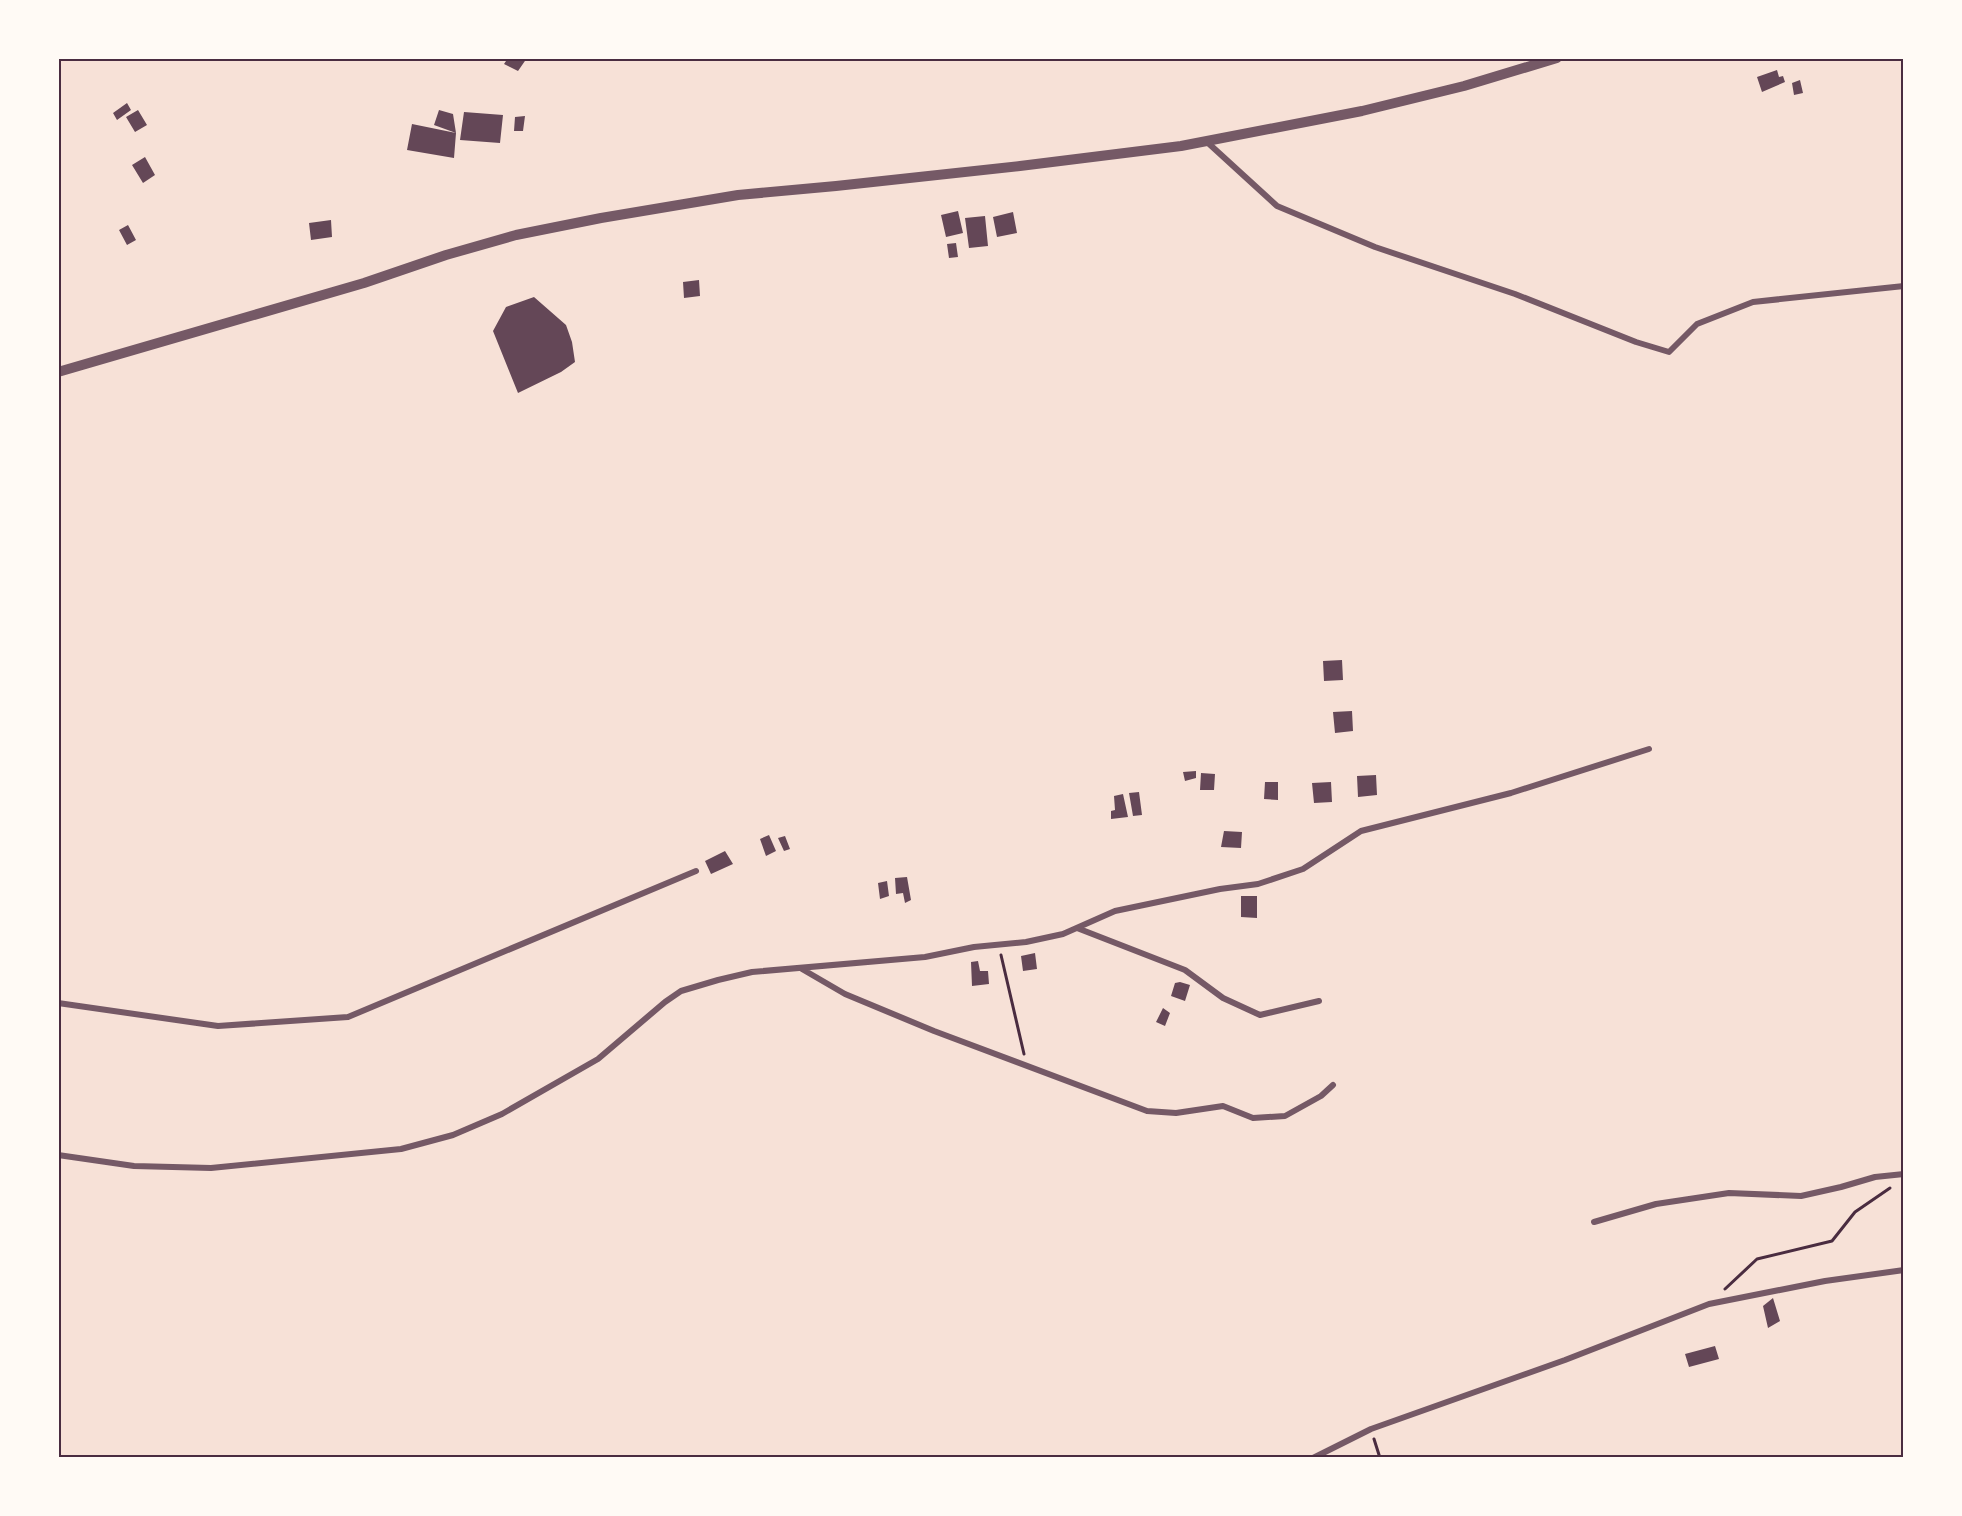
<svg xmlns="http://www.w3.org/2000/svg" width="1962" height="1516" font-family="'Work Sans',sans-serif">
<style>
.building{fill:#644757}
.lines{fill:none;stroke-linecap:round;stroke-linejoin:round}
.path{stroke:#4a2c40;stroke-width:3}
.minor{stroke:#755966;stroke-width:6}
.tertiary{stroke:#755966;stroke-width:10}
.neatline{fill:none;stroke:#4a2c40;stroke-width:2}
</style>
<rect width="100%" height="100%" fill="#f7e1d7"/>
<!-- building -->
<path class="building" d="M508,58H527L518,71L504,64Z
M1777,70L1779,77L1783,76L1785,82L1762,92L1757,77Z
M1800,80L1803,93L1794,95L1792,83Z
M127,103L131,110L117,120L113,113Z
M138,110L147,125L135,132L126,117Z
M439,110L453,114L456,133L454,158L407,150L412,124L456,133L434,125Z
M464,112L503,115L500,143L460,140Z
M525,116L523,131H514L515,117Z
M145,157L155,175L143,183L132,165Z
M958,211L963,233L946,237L941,215Z
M1013,212L1017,233L997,237L993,217Z
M985,216L988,246L969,248L965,218Z
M331,220L332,237L311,240L309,223Z
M128,225L136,240L127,245L119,230Z
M956,243L958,257L949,258L947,244Z
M699,280L700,296L684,298L683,282Z
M534,297L566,325L572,342L575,362L561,372L518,393L493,331L506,307Z
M1342,660L1343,680L1324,681L1323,661Z
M1352,711L1353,731L1335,733L1333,712Z
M1196,771V778L1185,781L1183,772Z
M1201,773L1215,774L1214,790H1200Z
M1376,775L1377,795L1358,797L1357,776Z
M1265,782H1278V800L1264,799Z
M1331,782L1332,802L1314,803L1312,783Z
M1139,792L1142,815L1133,816L1129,793Z
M1123,794L1128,817L1111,819V811L1115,810L1114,796Z
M1224,831L1242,832L1241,848L1221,847Z
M769,835L776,851L766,856L760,839Z
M785,836L790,849L784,851L778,838Z
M725,851L733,864L711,874L705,861Z
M907,877L911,900L905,903L903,893L896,894L895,878Z
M887,881L889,896L880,899L878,883Z
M1241,896H1257V918L1241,917Z
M1035,953L1037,969L1023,971L1021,956Z
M978,961L980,971H988L989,984L972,986L971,962Z
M1180,982L1190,985L1185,1001L1171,996L1175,983Z
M1163,1008L1170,1013L1165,1026L1156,1022Z
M1773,1298L1780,1321L1768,1328L1763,1306Z
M1715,1346L1719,1359L1689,1367L1685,1354Z"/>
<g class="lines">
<!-- path -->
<path class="path" d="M1001,955L1024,1054
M1725,1289L1757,1259L1832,1241L1855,1212L1890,1188
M1374,1439L1380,1458"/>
<!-- minor -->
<path class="minor" d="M1207,142L1277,206L1375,247L1515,294L1636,342L1669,352L1697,324L1753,302L1904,286
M1077,928L1185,970L1223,998L1260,1015L1319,1001
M802,969L845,994L934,1031L1147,1111L1176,1113L1223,1106L1253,1118L1285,1116L1321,1096L1333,1085
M58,1003L218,1026L348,1017L696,871
M58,1155L134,1166L211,1168L401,1149L453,1135L502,1114L598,1059L665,1002L681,991L718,980L752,972L925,957L974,947L1026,942L1063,934L1115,911L1220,889L1258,884L1303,869L1361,831L1511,793L1649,749
M1594,1222L1656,1204L1729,1193L1801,1196L1841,1187L1875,1177L1904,1174
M1313,1458L1371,1429L1565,1360L1709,1304L1825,1281L1904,1270"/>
<!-- tertiary -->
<path class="tertiary" d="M58,372L364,283L446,255L516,235L601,218L738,195L836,186L1020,166L1181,146L1362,111L1464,86L1557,58"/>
</g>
<!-- border -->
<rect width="1962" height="1516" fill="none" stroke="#fffaf5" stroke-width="120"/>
<rect x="60" y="60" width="1842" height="1396" class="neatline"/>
</svg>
